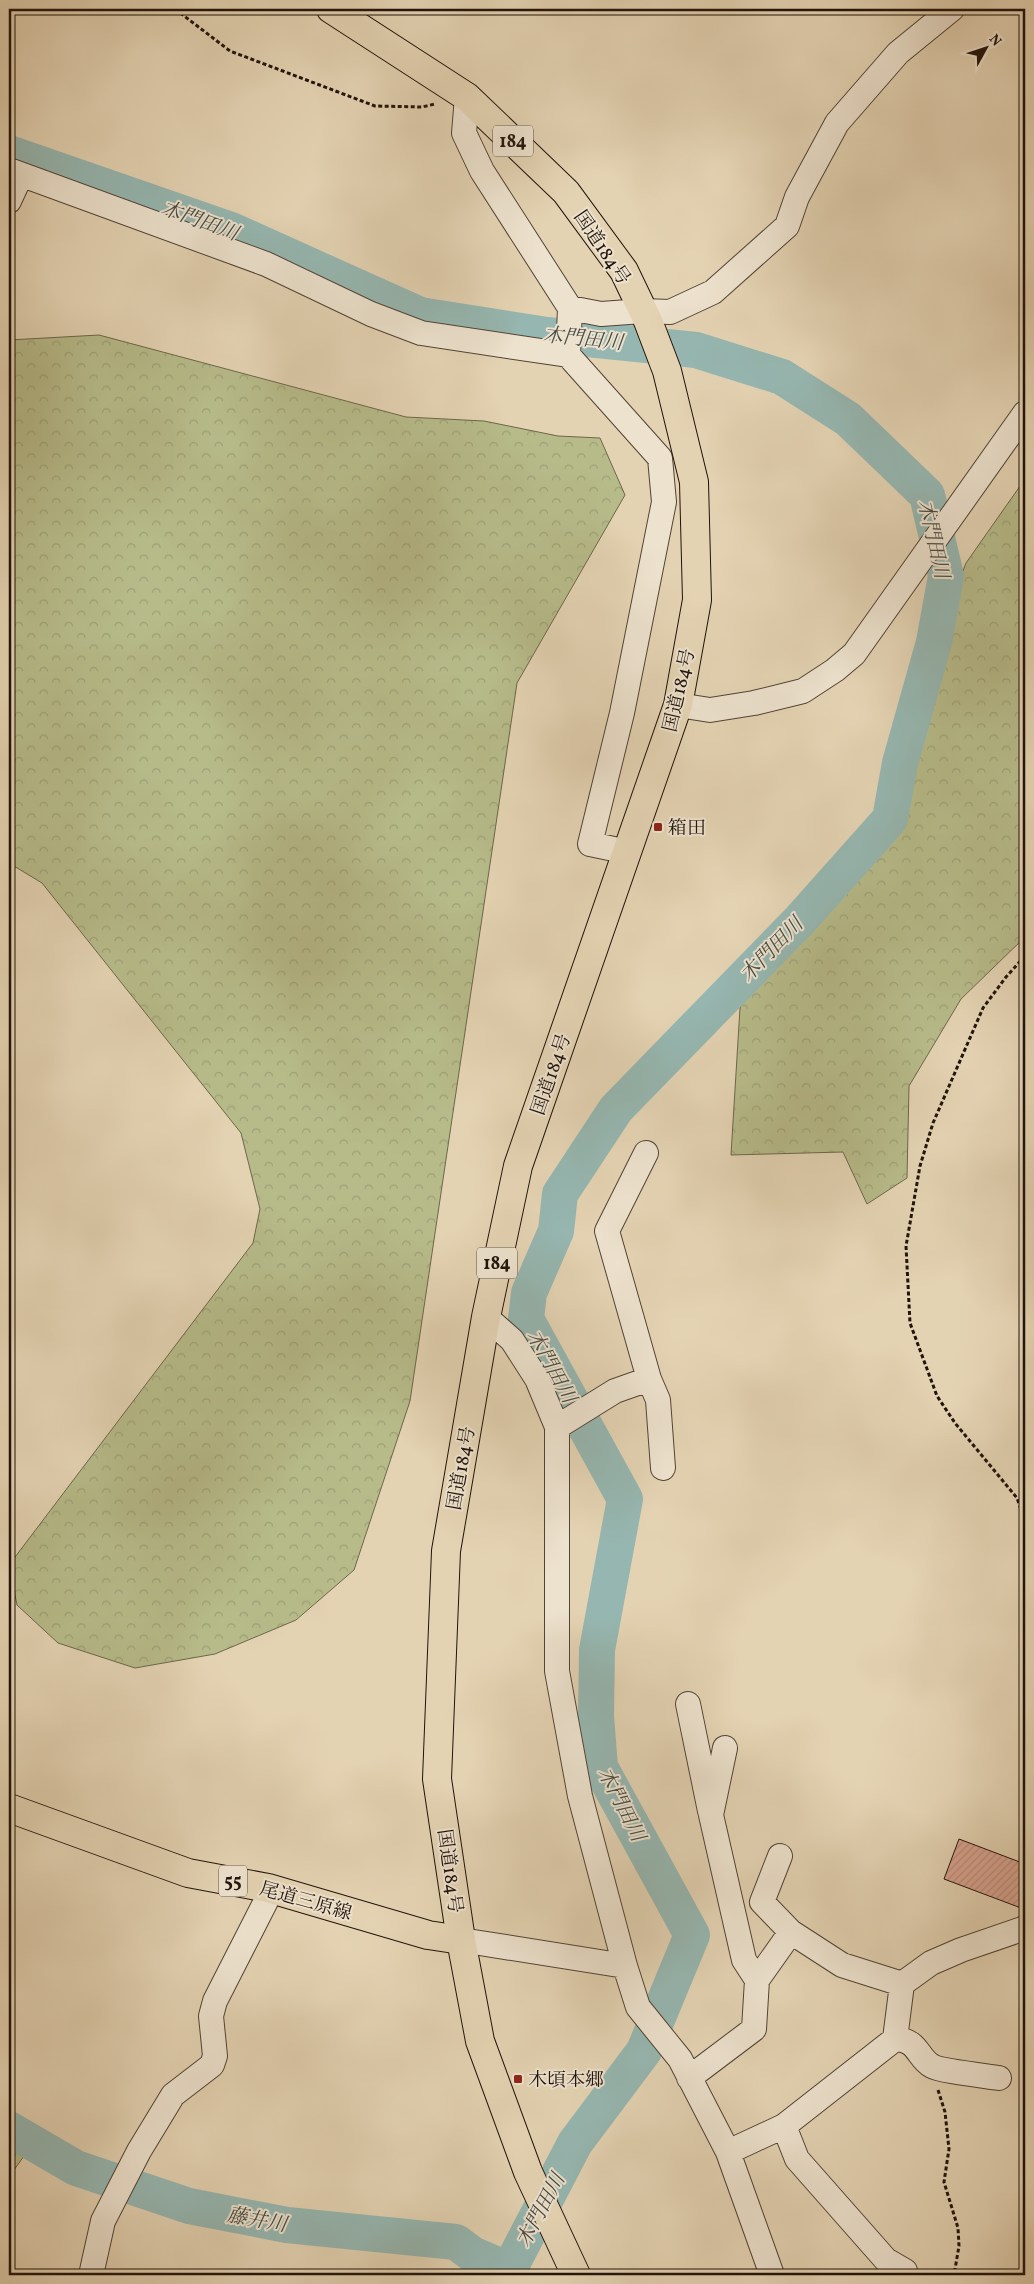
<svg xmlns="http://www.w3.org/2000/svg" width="1034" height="2284" font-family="Vollkorn,'Noto Serif JP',serif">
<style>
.forest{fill:url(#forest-crowns);stroke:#6c674a}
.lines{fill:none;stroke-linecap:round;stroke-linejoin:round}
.river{stroke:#96b7b1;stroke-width:36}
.building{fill:url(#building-hatch);stroke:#20130b}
.minor-casing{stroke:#514335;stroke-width:26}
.major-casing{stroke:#20130b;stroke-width:30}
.highway-casing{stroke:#20130b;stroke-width:30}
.path{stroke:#20130b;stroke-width:3;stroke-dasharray:4 2.5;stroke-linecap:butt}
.minor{stroke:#ede2ce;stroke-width:24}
.major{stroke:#e4d3b3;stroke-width:28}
.highway{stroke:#e4d3b3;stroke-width:28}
.poi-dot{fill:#8f2418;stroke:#ede2ce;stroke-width:2}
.labels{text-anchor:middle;stroke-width:4;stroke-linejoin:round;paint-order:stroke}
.shield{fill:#ede2ce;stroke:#5e5146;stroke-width:1}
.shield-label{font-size:18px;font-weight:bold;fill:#20130b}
.street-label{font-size:19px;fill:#20130b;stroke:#ede2ce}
.poi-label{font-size:19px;fill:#20130b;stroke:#ede2ce;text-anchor:start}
.water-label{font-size:20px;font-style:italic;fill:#494c45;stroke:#ede2ce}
</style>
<defs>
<pattern id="forest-crowns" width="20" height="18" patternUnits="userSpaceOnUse" patternTransform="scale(1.25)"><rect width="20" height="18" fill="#b7bb8a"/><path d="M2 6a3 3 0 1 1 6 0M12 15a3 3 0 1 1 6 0" fill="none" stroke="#9da076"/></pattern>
<pattern id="building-hatch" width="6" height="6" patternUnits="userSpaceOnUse" patternTransform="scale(1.25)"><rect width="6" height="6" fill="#daa592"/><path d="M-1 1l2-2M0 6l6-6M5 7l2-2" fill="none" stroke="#bb8d7d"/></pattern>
</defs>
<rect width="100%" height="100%" fill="#e4d3b3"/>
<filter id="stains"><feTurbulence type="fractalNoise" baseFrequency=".004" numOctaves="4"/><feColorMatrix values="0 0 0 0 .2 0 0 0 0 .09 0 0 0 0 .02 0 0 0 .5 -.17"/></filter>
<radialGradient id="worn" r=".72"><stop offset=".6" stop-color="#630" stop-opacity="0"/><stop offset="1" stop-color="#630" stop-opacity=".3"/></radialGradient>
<!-- forest -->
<path class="forest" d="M99,335L406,417L484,421L558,436L600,438L625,495L517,683L410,1401L354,1570L296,1620L215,1654L135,1668L58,1643L17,1605L9,1565L253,1243L260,1209L241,1133L42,883L9,863V340Z
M1025,479V937L961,999L909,1086L907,1178L867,1204L843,1152L731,1155L741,992L898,836L935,685L945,617L966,563Z
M9,2138L29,2149L9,2177Z"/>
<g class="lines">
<!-- river -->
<path class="river" d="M9,153L231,230L420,315L547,335L696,350L782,377L848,419L927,495L946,576L934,642L900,763L890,819L800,920L616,1109L560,1194L556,1231L529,1293L526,1319L625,1499L597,1650L596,1716L600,1767L692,1935L644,2051L575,2143L509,2270
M9,2129L76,2168L189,2206L287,2225L456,2242L472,2254L509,2270L511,2275"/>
</g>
<!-- building -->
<path class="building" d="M959,1839L1025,1864V1896L1021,1908L944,1879Z"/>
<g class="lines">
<defs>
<path id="minor" d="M467,97L464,133L482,171L570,308L568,355L660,458L664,502L622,713L590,844L628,852
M9,170L266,264L371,314L421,333L568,355
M9,201L21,175
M570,308L601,314L643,311L670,312L713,292L787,226L797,197L837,123L898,53L952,9
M678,705L710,710L754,703L803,691L835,670L854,654L1025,413
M646,1153L607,1231L649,1379L658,1400L663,1468
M486,1317L512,1340L537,1379L557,1427V1671L580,1796L625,1966L638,2007L680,2059L728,2152L772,2275
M557,1427L615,1391L649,1379
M688,1704L710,1811
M725,1748L711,1815L744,1960L757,1980
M780,1856L762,1902L791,1932L842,1965L902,1984
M461,1940L625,1966
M895,2039C919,2040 917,2058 932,2066C940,2071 987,2076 999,2078
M689,2078L754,2029L757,1980L791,1932
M784,2126L797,2159L886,2260L905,2271
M728,2152L784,2126L895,2039L902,1984L931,1963L961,1950L1025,1928
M91,2275L103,2221L139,2151L173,2095L212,2065L215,2056L211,2016L215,2001L266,1901L268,1888"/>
<path id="major" d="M9,1808L188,1873L268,1888L428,1935L461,1940"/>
<path id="highway" d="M331,9L467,97L566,192L624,271L648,321L667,371L694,482L697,600L678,705L518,1166L486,1317L446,1551L437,1779L461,1940L480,2041L528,2172L576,2275"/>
</defs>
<!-- minor casing -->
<use href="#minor" class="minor-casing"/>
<!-- major casing -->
<use href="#major" class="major-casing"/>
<!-- highway casing -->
<use href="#highway" class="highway-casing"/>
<!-- path -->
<path class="path" d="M175,9L230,51L375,106L422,107L435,104
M1025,956L1006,977L983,1008L933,1123L920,1166L906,1246L910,1323L937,1396L955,1423L1017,1498L1025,1521
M938,2090L945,2112L949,2149L944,2182L958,2228L959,2246L954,2275"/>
<!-- minor -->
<use href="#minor" class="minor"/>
<!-- major -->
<use href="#major" class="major"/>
<!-- highway -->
<use href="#highway" class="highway"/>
</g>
<!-- markers -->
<g class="poi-dot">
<rect x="653" y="822" width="10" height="10" rx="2.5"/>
<rect x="513" y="2074" width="10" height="10" rx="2.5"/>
</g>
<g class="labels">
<!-- shield labels -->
<g class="shield">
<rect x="493" y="125.5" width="40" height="31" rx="4"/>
<rect x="477" y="1247.5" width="40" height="31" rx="4"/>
<rect x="219" y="1865.5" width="28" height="31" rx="4"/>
</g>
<g class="shield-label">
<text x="513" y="147">184</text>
<text x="497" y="1269">184</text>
<text x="233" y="1887">55</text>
</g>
<!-- street labels -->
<g class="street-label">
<text transform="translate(603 247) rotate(56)" y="7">国道184号</text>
<text transform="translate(678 690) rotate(-77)" y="7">国道184号</text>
<text transform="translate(550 1074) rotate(-71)" y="7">国道184号</text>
<text transform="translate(460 1468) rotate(-80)" y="7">国道184号</text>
<text transform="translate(451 1871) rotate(82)" y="7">国道184号</text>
<text transform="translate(306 1900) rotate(16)" y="7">尾道三原線</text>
</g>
<!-- poi labels -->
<g class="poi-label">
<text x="668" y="834">箱田</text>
<text x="528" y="2086">木頃本郷</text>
</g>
<!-- water labels -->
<g class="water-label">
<text transform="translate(200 220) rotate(20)" y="7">木門田川</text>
<text transform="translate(583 338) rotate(6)" y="7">木門田川</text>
<text transform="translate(934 539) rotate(77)" y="7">木門田川</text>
<text transform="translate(771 949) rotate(-46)" y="7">木門田川</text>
<text transform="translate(552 1366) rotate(61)" y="7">木門田川</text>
<text transform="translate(622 1804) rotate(63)" y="7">木門田川</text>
<text transform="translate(540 2210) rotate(-62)" y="7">木門田川</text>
<text transform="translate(257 2219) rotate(10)" y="7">藤井川</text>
</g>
</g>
<!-- margin -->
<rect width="1034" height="2284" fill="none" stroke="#e4d3b3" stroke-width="30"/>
<rect x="10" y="10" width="1014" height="2264" fill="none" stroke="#20130b" stroke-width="2.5"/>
<rect x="15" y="15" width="1004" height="2254" fill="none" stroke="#20130b"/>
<!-- north arrow -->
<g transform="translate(986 48) rotate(50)" stroke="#ede2ce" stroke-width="4" paint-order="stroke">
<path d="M0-4L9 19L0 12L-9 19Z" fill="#20130b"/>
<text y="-8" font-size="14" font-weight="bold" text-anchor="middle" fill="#20130b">N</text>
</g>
<rect width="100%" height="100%" filter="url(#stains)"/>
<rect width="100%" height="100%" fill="url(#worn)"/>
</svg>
